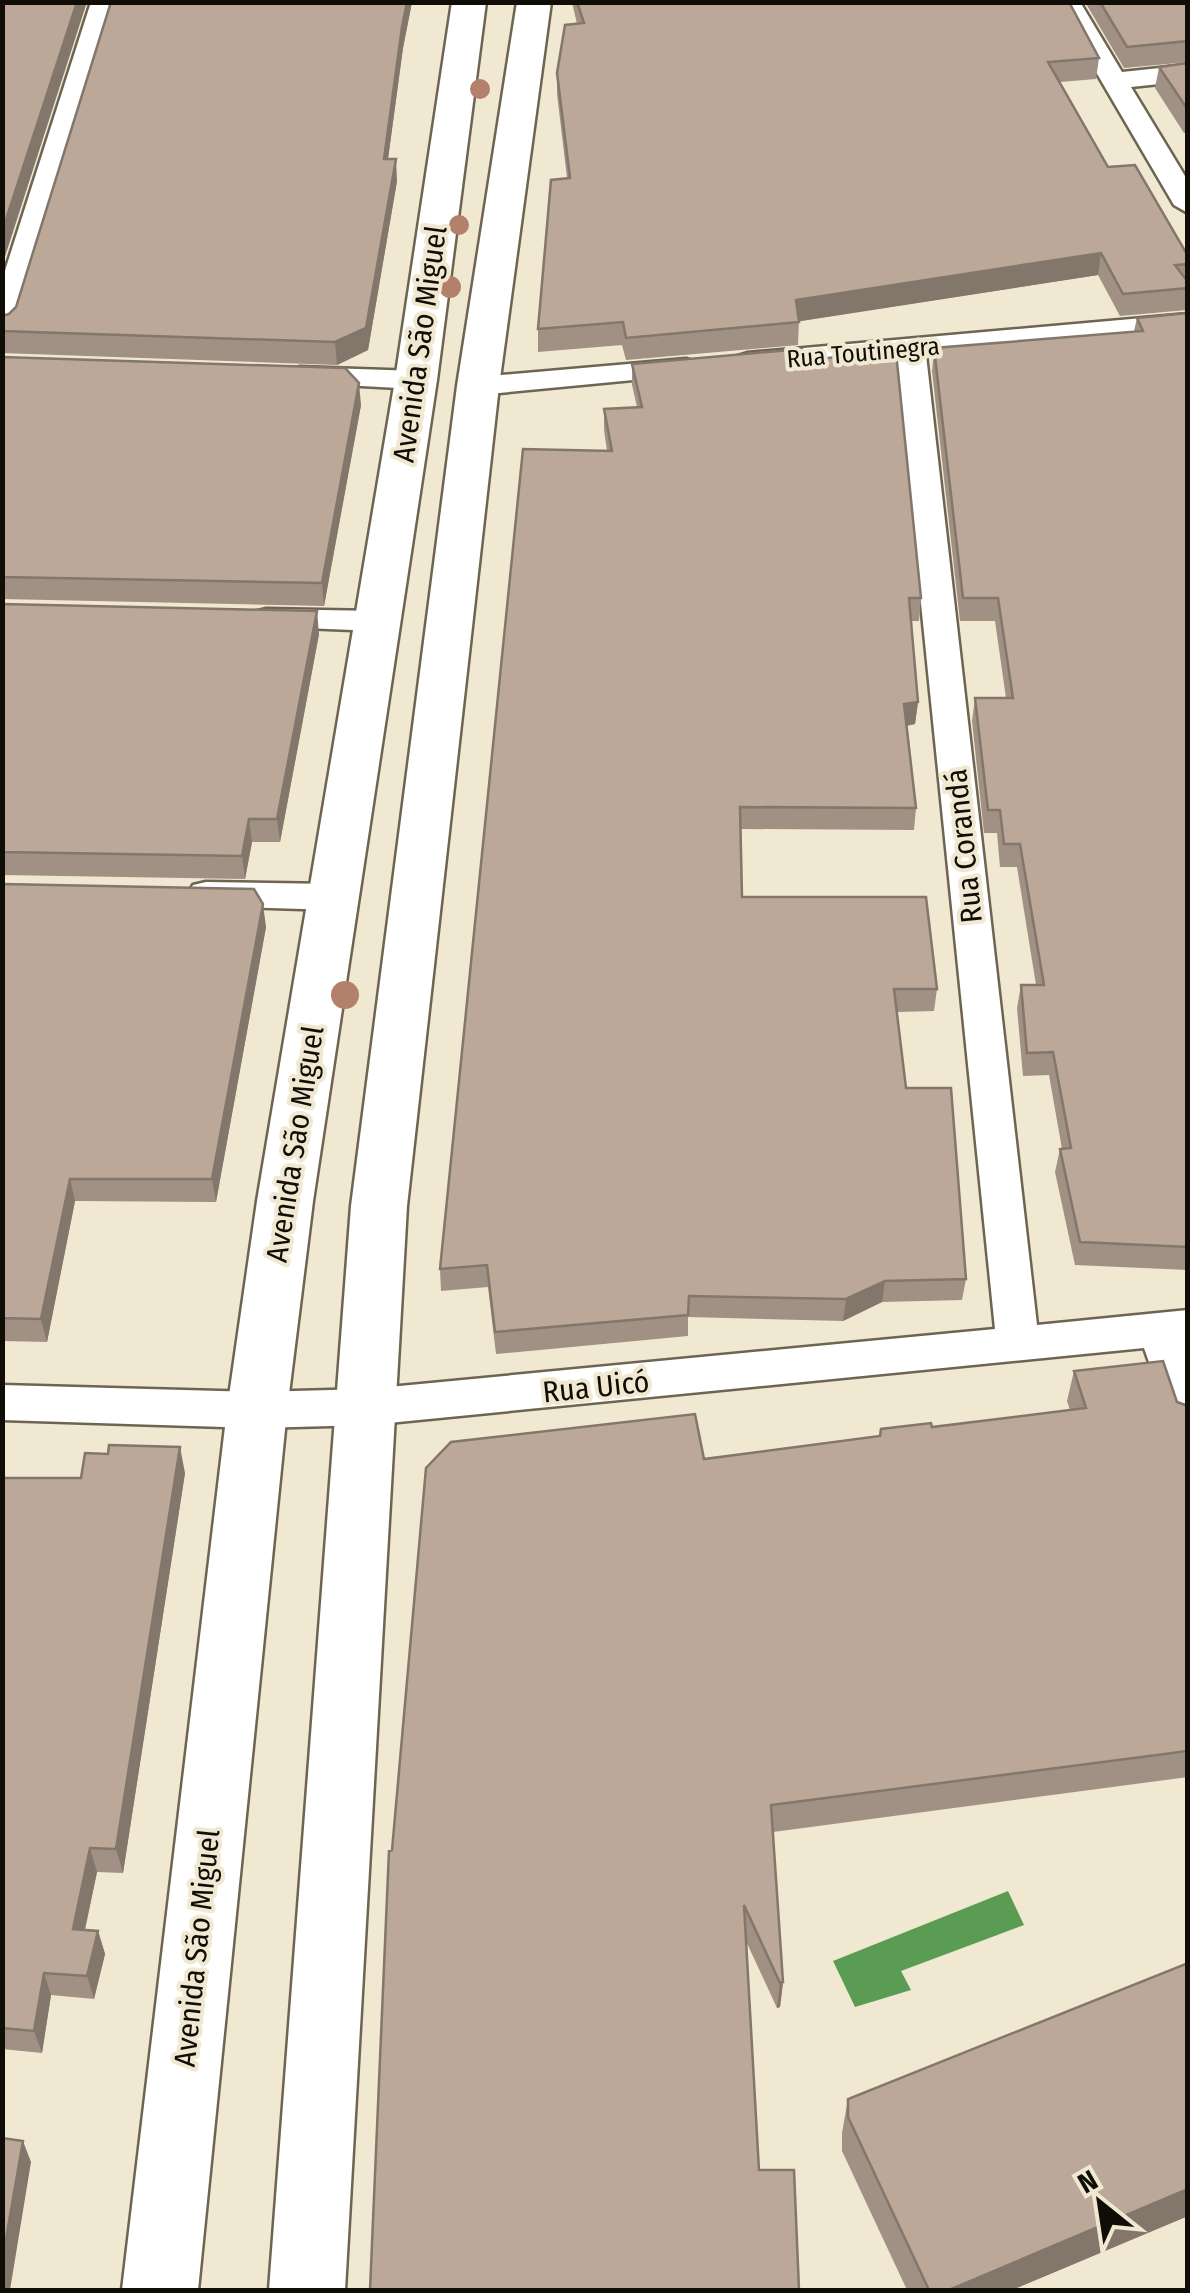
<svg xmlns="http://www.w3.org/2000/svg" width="1190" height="2293" font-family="'Fira Sans Condensed',sans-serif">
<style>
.water{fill:#5b9c54}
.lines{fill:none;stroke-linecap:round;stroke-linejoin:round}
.minor-casing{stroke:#6d6552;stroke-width:5}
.secondary-casing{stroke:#6d6552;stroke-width:5}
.minor{fill:#fff;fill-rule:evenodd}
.secondary{fill:#fff;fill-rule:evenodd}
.tree{fill:#b3806b}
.wall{fill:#a19084}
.shaded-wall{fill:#83766b}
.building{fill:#bba899;stroke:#83766b;stroke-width:2.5}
.labels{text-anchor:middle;stroke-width:8;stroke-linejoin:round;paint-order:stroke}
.far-street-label{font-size:25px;fill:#100d06;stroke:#f1e8d2}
.street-label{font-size:30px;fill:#100d06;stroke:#f1e8d2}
</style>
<rect width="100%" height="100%" fill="#f1e8d2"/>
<!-- water -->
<path class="water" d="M1008,1891L1024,1925L901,1971L911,1990L855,2007L833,1961Z"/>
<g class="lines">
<defs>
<path id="minor" d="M91,2H116L17,327L12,333L2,336V280Z
M1055,2H1080L1122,72L1188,65V81L1131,87L1188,181V213L1174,205Z
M1188,314V332L926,355L1037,1325L1188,1310V1435L1173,1430L1144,1348L368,1425L257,1428L2,1420V1385L257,1392L368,1389L995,1329L896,358L748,371L738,368L733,362L738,356L748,353Z
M686,359L696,362L701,368L696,374L478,395L467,392L463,386L467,380L478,377Z
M300,367L416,371L427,374L431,380L427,386L416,389L289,382L285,376L289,370Z
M266,609L377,611L389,614L394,621L389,628L377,631L254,626L249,619L254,612Z
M206,882L334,884L347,888L352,897L347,906L334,910L206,906L193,903L188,894L193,885Z"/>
<path id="secondary" d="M452,2H486L437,380L313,1201L287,1410L198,2290H122L227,1410L257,1201L395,380Z
M517,2H551L499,386L407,1206L345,2290H269L351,1206L457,386Z"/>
</defs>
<!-- minor casing -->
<use href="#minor" class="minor-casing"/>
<!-- secondary casing -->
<use href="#secondary" class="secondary-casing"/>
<!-- minor -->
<use href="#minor" class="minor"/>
<!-- secondary -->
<use href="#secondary" class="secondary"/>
</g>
<!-- trees -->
<g class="tree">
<circle cx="480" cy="89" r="10"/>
<circle cx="459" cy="225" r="10"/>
<circle cx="450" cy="287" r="11"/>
<circle cx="345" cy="995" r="14"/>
</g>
<!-- wall -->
<path class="wall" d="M111,2H412L403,48L388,159L397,181L368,350L337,365L2,353V316L9,314L16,307Z
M572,2H1069L1099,58L1096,79L1060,82L1108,167L1188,256L1187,310L1120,316L1098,275L799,321L798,345L626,360L622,345L538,352V329L567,178L557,94V73L577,24Z
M1085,2H1188V62L1124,68Z
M1188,63V132L1184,133L1155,88L1159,67Z
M1188,313V1270L1075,1265L1055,1172L1060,1149H1062L1049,1075L1023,1076L1017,1008L1021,985H1036L1017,867H1000L997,833H984L972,721L975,698H1006L995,621H960L932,371L934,348L1134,331L1137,318Z
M2,357L361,405L324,606L2,599Z
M804,360L921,598L919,621H911L918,702L915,724L907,726L916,808L914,830L741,829L742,897L937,989L934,1011L897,1012L906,1088L966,1279L962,1300L882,1302L843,1321L688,1317V1336L496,1354L488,1287L441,1291L440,1269L607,451L604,430V409L637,407L632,385V364Z
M2,604L319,634L280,842H252L245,879L2,875Z
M2,884L266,927L216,1202L75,1201L47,1342L2,1341Z
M1074,1371L1188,1406V1777L773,1832L783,1982L780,2007L777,2008L746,1941L759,2170L392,1850L704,1459L880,1436L932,1427L1070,1410L1067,1401Z
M185,1473L123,1873L97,1872L85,1930L98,1931L105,1954L94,1999L51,1995L42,2053L2,2049V1478H81Z
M1188,1963V2216L1012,2290H907L842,2151V2133L848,2099Z"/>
<!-- shaded-wall -->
<path class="shaded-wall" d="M77,2H87L2,266V232Z
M407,2H412L403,48L385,181L384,159L402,27Z
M396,159L397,181L368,350L337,365L335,342Z
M1101,253L1098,275L795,322L796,300Z
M359,383L361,405L324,606L322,583Z
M317,611L319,634L280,842L277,819Z
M918,702L915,724L902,726L904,704Z
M249,819L252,842L245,879L242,856Z
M263,904L266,927L216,1202L212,1179Z
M70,1179L75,1201L47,1342L41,1319Z
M885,1281L882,1302L843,1321L846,1299Z
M180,1447L185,1473L123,1873L116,1849Z
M90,1848L97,1872L80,1952L73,1929Z
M98,1931L105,1954L94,1999L87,1976Z
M44,1973L51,1995L42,2053L34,2031Z
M783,1982L780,2007L777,2008L780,1983Z
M23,2141L31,2162L10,2290H2V2262Z
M1188,2189V2216L1012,2290H949Z"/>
<!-- building -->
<path class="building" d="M2,2H77L2,232Z
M111,2H407L402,27L384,159H396L366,328L335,342L2,331V316L9,314L16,307Z
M577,2H1069L1099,58L1048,62L1108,167L1135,165L1188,256V264L1175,265L1188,282V288L1123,294L1101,253L796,300L799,322L626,338L623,322L538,329L551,180L570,178L557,73L565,25L584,23Z
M1100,2H1188V41L1127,47Z
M1188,63V110L1159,67Z
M1188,313V1247L1080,1242L1060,1149L1071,1148L1053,1052L1027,1053L1021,985H1044L1020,844H1004L1000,810H988L975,698H1013L998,598H963L934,348L1143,331L1137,318Z
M802,349L804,360L896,352L921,598H909L918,702L904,704L916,808L740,807L742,897H926L937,989H894L906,1088H951L966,1279L885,1281L846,1299L689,1296L688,1315L495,1332L487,1265L440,1269L523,449L612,451L604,409L642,407L632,364Z
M2,357L345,368L359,383L322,583L2,577Z
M2,604L317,611L277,819H249L242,856L2,852Z
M2,884L254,889L263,904L212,1179H70L41,1319L2,1318Z
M1163,1361L1177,1402L1188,1406V1751L771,1805L783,1982L780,1983L744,1905L759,2170H794L799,2290H370L389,1851L392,1850L426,1468L451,1442L695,1414L704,1459L880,1436L881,1429L931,1423L932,1427L1086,1408L1074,1371Z
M109,1445L180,1447L116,1849L90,1848L73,1929L98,1931L87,1976L44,1973L34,2031L2,2028V1478H81L85,1453L108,1454Z
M1188,1963V2189L949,2290H929L848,2117V2099Z
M2,2138L23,2141L2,2262Z"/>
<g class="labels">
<!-- far-street labels -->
<g class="far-street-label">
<text transform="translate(863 352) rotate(-5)" y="9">Rua Toutinegra</text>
</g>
<!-- street labels -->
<g class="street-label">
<text transform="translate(420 344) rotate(-82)" y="10">Avenida São Miguel</text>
<text transform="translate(964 846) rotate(-96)" y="10">Rua Corandá</text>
<text transform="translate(295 1144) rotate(-81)" y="10">Avenida São Miguel</text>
<text transform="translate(596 1387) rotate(-6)" y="10">Rua Uicó</text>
<text transform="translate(197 1948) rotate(-84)" y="10">Avenida São Miguel</text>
</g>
</g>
<!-- border -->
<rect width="1190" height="2293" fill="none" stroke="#100d06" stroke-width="10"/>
<!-- north arrow -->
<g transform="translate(1100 2203) rotate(330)" stroke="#f1e8d2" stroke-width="8" paint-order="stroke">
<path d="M0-8L18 38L0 25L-18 38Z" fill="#100d06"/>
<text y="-15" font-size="28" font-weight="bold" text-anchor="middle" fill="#100d06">N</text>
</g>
</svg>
